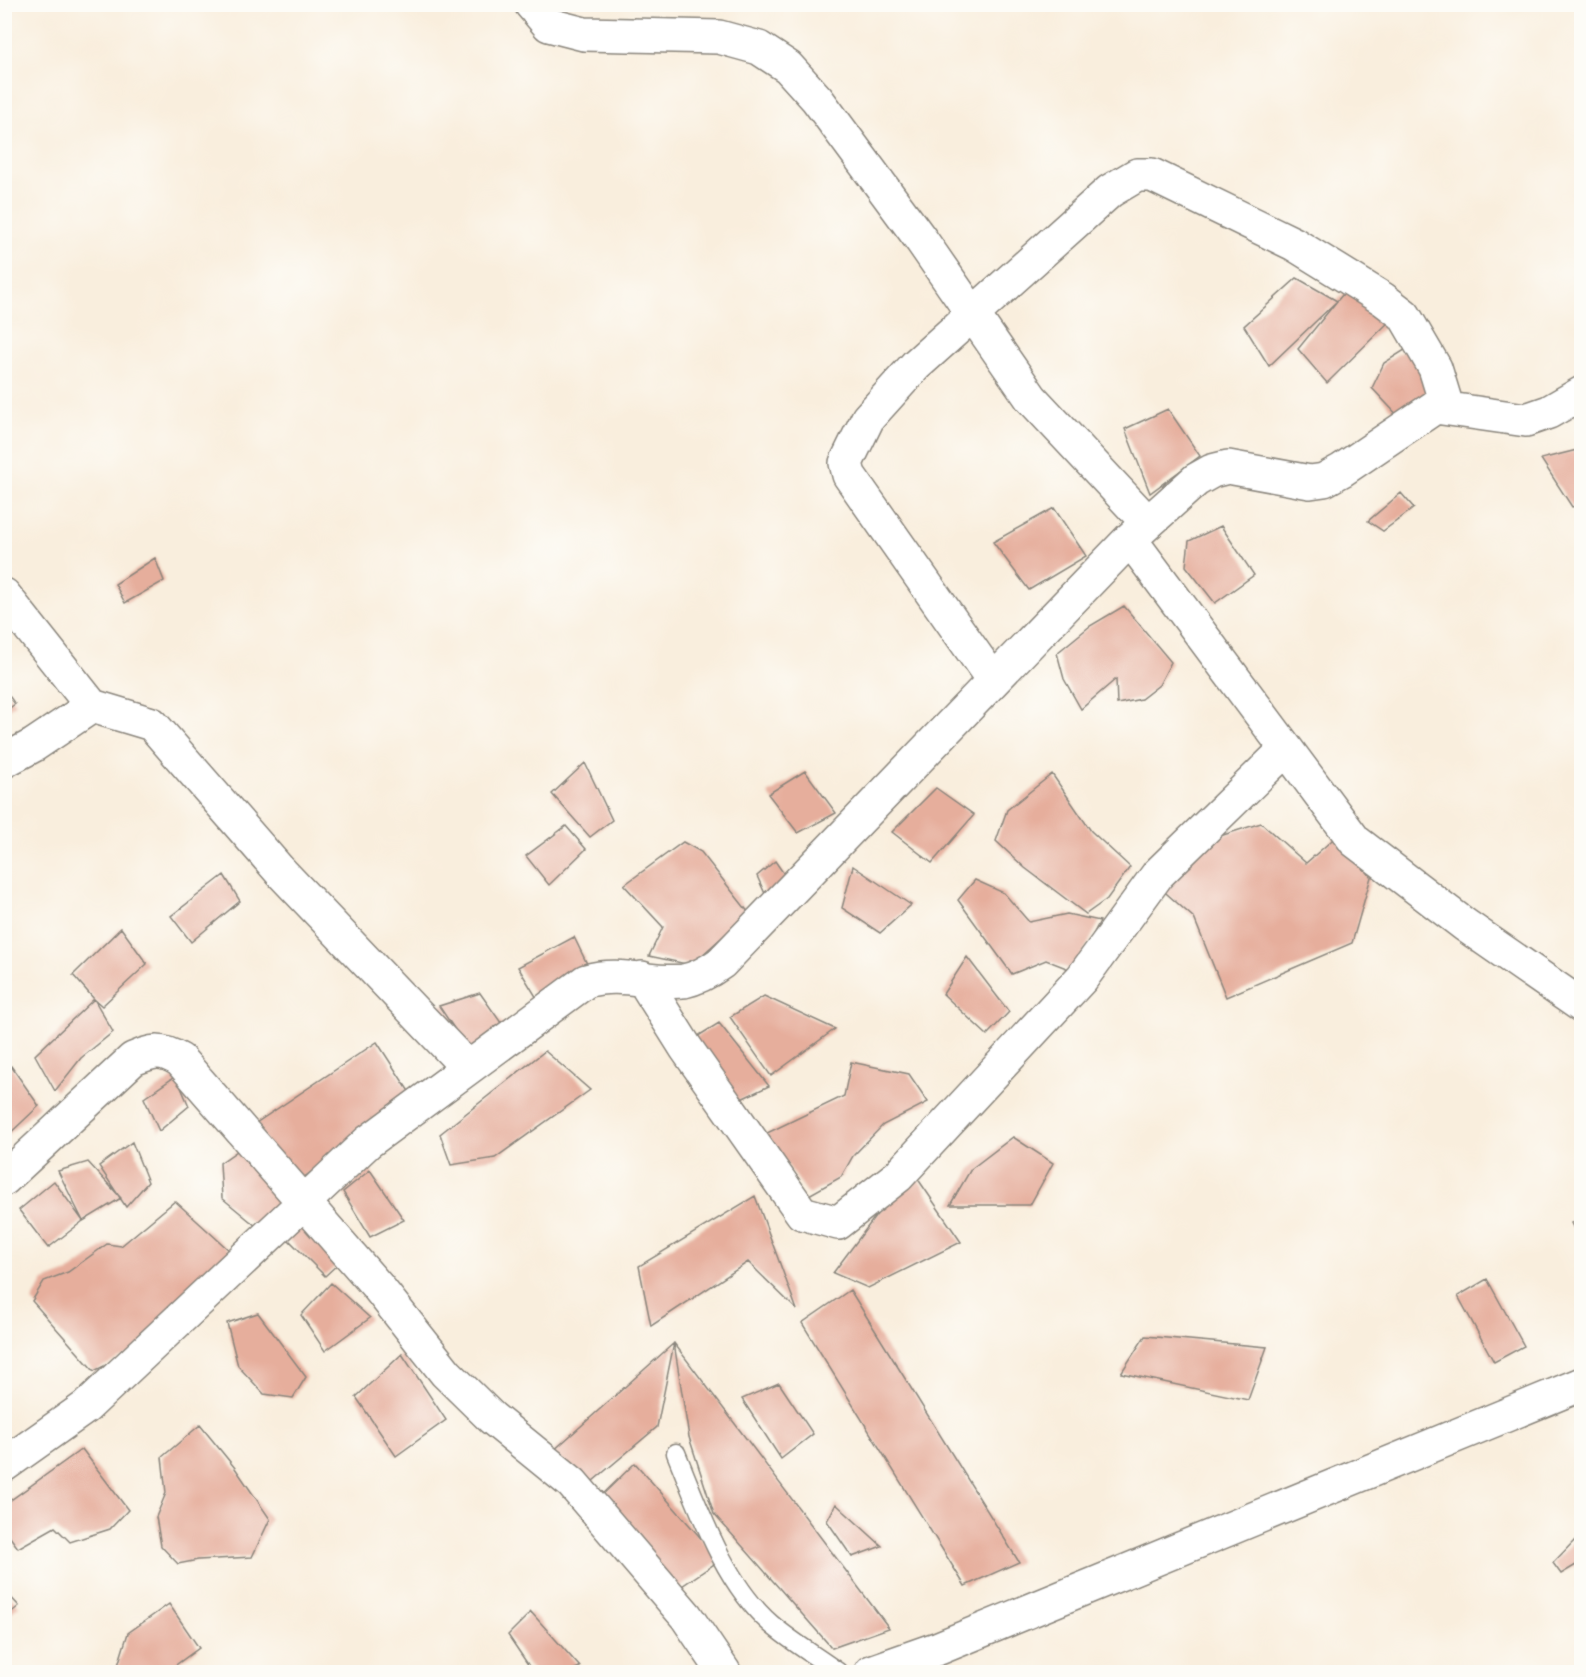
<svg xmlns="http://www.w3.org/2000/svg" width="1586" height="1677" font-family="Itim,sans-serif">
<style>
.building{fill:#e6ae9c}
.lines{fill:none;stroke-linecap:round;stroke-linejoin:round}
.lane-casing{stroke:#8a857c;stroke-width:21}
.street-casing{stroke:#8a857c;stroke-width:36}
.primary-casing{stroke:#8a857c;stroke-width:36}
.lane{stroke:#fff;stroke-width:18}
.street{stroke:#fff;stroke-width:33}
.primary{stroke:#fff;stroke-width:33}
</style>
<rect width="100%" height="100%" fill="#fdfcf7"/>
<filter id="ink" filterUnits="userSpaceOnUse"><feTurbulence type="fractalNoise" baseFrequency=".0167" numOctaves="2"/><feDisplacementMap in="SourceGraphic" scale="12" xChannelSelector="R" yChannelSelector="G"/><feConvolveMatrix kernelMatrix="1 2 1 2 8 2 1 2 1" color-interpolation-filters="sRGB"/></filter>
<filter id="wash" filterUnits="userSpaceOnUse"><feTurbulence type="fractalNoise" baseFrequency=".008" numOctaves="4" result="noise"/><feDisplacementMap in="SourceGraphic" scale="24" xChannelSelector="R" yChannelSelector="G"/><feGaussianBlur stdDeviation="1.35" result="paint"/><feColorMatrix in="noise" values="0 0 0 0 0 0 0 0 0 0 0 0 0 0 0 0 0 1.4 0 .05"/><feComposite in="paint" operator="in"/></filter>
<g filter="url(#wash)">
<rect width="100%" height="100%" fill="#f9eedd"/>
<g id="blocks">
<!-- building -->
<path class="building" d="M1297,278L1337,301L1350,286L1397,314L1327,383L1298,349L1337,301L1269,366L1244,326Z
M1411,346L1440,393L1402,420L1372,388L1384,363Z
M1168,409L1200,456L1150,493L1125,429Z
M1581,449V505L1572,507L1541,459Z
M1401,493L1414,508L1383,531L1368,521Z
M1054,508L1086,556L1029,590L993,542Z
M1221,526L1254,575L1215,603L1186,566L1189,541Z
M155,558L164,581L125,603L115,584Z
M1124,606L1171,662L1159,685L1141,699L1117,704L1116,679L1081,709L1064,679L1057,653L1090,626Z
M4,689L15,704L4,712Z
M585,763L612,820L590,837L552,794Z
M805,771L836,813L798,833L768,794Z
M1052,774L1091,831L1130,867L1107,899L1086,914L1025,868L996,841L1007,810Z
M936,788L974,815L932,863L892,832Z
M1261,823L1306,863L1339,834L1371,877L1352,943L1226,997L1194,918L1158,886L1198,843Z
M566,826L586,849L549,885L526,856Z
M683,842L701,852L749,913L691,965L649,956L663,927L624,885Z
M775,861L793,887L767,898L757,876Z
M853,866L911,905L880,933L842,908Z
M224,875L240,901L191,942L171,916Z
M975,880L1004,893L1029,922L1067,914L1100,921L1074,971L1046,960L1012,974L958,900Z
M121,928L147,964L102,1006L94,999L113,1032L81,1058L55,1091L35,1055L94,999L73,975Z
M574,937L588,966L538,1000L518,967Z
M967,957L1009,1012L987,1035L943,994Z
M480,993L511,1037L468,1049L439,1006Z
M764,996L835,1029L771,1076L730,1017Z
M719,1023L769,1086L737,1101L690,1041Z
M377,1042L412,1096L291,1187L256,1123Z
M545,1051L590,1090L495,1158L451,1165L440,1134Z
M851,1062L909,1074L928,1102L883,1125L853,1156L841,1177L809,1195L765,1134L844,1096Z
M11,1066L39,1106L4,1139V1075Z
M176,1076L189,1106L159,1131L144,1098Z
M1013,1137L1053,1163L1030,1205H950L971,1169Z
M132,1142L148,1182L126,1207L99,1166Z
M243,1147L286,1197L256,1226L222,1198L220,1163Z
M88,1162L121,1198L83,1221L48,1248L19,1210L54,1181L83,1221L58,1171Z
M911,1169L961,1242L868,1288L833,1273Z
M370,1170L404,1220L370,1237L343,1192Z
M755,1196L797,1310L748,1262L651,1326L639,1266Z
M175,1201L241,1261L159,1339L94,1371L32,1301L44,1281L68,1272L107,1244L121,1246Z
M1581,1217V1242L1571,1223Z
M307,1221L339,1263L325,1276L285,1236Z
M1487,1279L1524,1346L1494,1362L1458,1296Z
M331,1283L370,1318L325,1351L301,1315Z
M850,1290L1019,1562L965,1586L802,1323Z
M258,1313L306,1377L293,1398L264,1394L238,1366L227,1323Z
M1145,1336L1267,1347L1248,1400L1121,1373Z
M674,1343L657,1427L587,1486L552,1452L674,1343L889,1628L832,1648L714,1514L689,1437Z
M402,1354L446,1420L396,1456L356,1397Z
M779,1383L813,1434L781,1459L742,1399Z
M200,1425L235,1468L270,1519L252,1557L198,1560L178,1564L161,1546L156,1517L166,1493L162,1457Z
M82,1449L128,1510L110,1529L70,1542L55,1527L18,1548L4,1529V1505Z
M635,1463L720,1560L670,1594L596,1501Z
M836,1504L882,1546L852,1557L827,1521Z
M1575,1540L1581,1546V1562L1561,1574L1553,1563Z
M4,1590L19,1606L4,1618Z
M169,1604L199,1648L166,1672H116L128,1633Z
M531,1612L580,1667L568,1672H533L508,1635Z"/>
</g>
</g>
<g filter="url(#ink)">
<use href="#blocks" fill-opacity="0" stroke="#8a857c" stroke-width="1.5"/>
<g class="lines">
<defs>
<path id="lane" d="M676,1453C699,1509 724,1583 771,1624C792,1642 816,1656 838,1672"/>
<path id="street" d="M531,4L549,25L584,34L719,37L759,48L788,67L817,99L922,241L1031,398L1148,523
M1130,539L1355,841L1465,925L1582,1006
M4,595L92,706L152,724L280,871L468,1068
M993,680L849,475L846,463L868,418L916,365L1110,191L1137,175H1152L1294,244L1383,299L1404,315L1435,368L1447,407
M4,761L34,745L92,706
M642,978L686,1048L802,1213L838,1223L898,1176L1082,978L1158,874L1286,749
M4,1179L133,1059C153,1051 160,1048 180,1060L378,1287L446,1373L492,1418L572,1483L686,1616L724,1672
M4,1465L86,1407L368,1142L586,981C621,971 652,985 684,981C698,978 710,971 721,963L1130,539L1196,480L1212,471L1228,467L1310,482L1324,480L1342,470L1435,407L1526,420L1549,412L1582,393"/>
<path id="primary" d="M871,1672L939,1648L1582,1384"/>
</defs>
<!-- lane casing -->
<use href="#lane" class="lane-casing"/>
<!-- street casing -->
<use href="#street" class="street-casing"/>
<!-- primary casing -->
<use href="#primary" class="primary-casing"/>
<!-- lane -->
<use href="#lane" class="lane"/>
<!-- street -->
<use href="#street" class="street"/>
<!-- primary -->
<use href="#primary" class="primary"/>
</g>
</g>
<!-- margin -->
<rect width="1586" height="1677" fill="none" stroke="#fdfcf7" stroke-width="24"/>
</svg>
